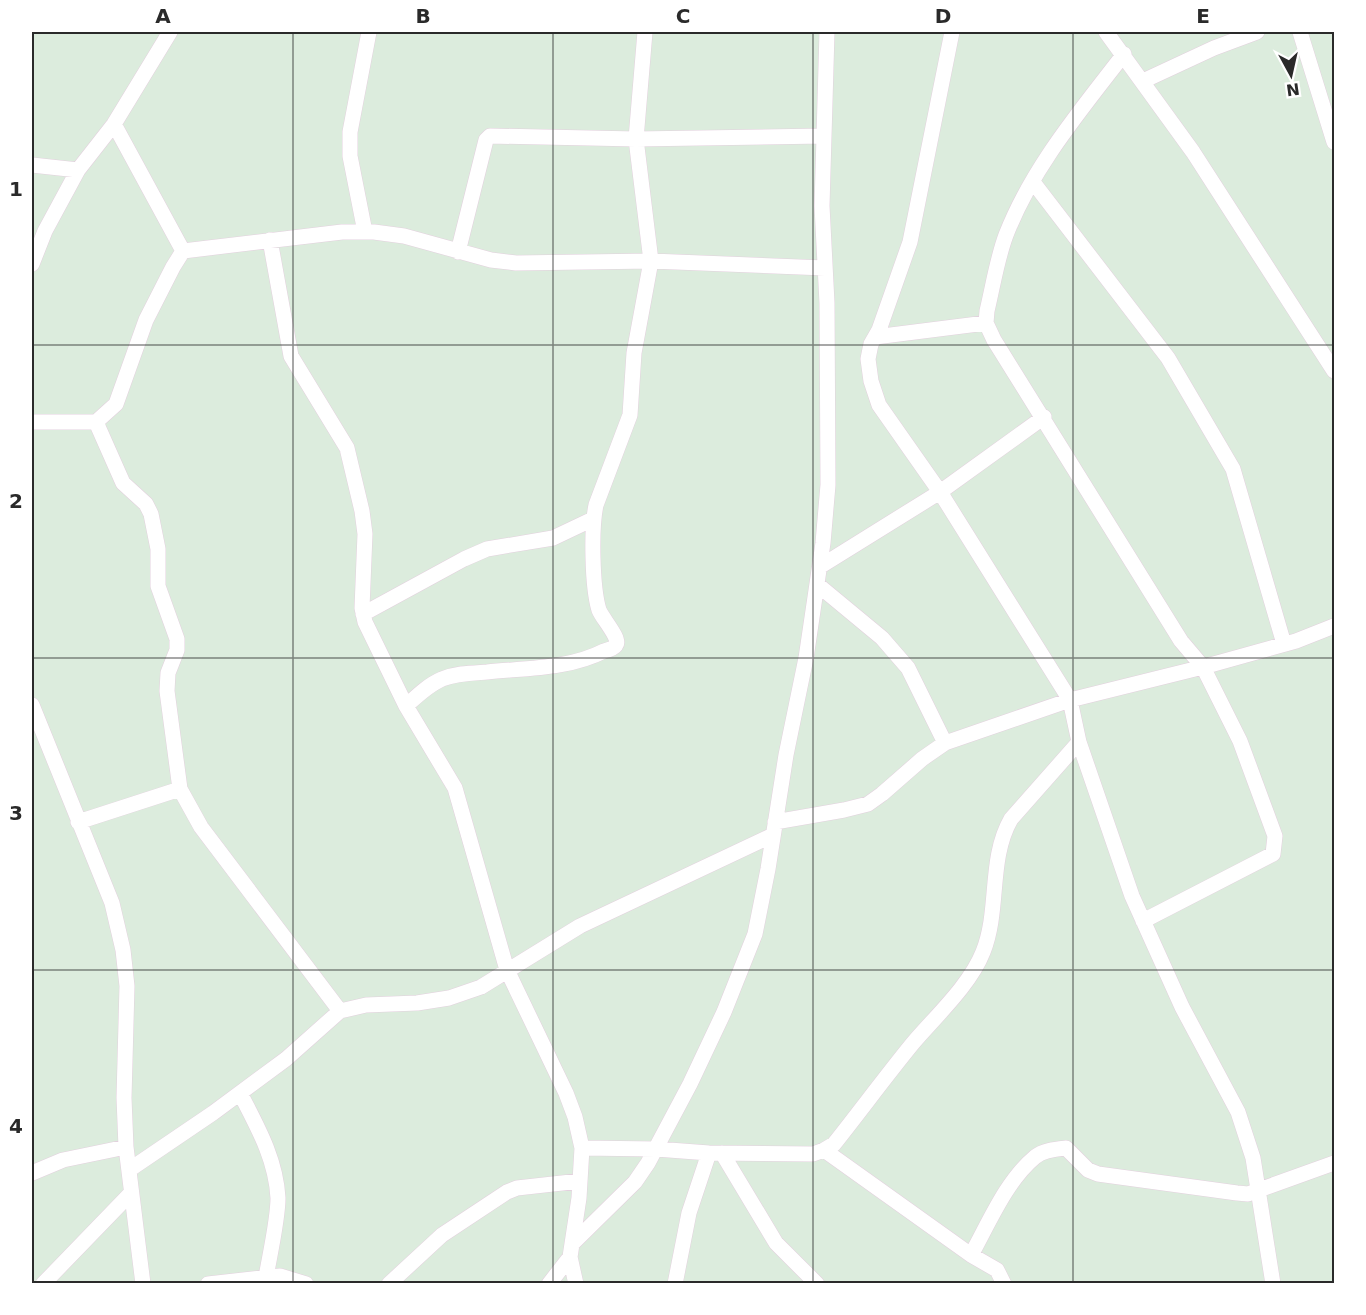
<svg xmlns="http://www.w3.org/2000/svg" width="1366" height="1315" font-family="'DejaVu Sans',sans-serif">
<style>
.lines{fill:none;stroke-linecap:round;stroke-linejoin:round}
.minor-casing{stroke:#e3d1de;stroke-width:16}
.minor{stroke:#fff;stroke-width:15}
.grid{fill:none;stroke:#2a2a2a;stroke-width:1.5;stroke-opacity:0.55}
.neatline{fill:none;stroke:#2a2a2a;stroke-width:2}
.grid-label{font-size:20px;text-anchor:middle;font-weight:bold;fill:#2a2a2a}
</style>
<rect width="100%" height="100%" fill="#dcecdd"/>
<g class="lines">
<defs>
<path id="minor" d="M952,32L910,242L879,330L871,344L868,359L871,381L879,405L940,492L1070,700L1079,742L1132,896L1182,1007L1238,1112L1253,1158L1273,1284
M1106,32L1193,152L1334,371
M1300,32L1334,142
M1124,54C1080,111 1032,168 1006,235C997,259 993,286 987,311L986,323L994,340L1181,641L1203,667L1240,741L1275,836L1273,854L1143,921
M1143,81L1214,48L1257,32
M114,124L183,251
M32,165L78,170
M1033,182L1168,358L1233,469L1284,644
M365,232L350,156V132L369,32
M270,240L291,356L347,448L362,511L365,534L362,608L365,622L406,706L455,788L507,970L566,1093L575,1117L582,1148L579,1198L570,1257L576,1284
M458,252L486,140L490,136L636,139L823,136
M32,264L45,231L78,170L114,124L170,32
M875,337L986,323
M32,422H96L116,404L146,320L173,267L183,251L342,232H374L404,236L491,260L516,263L651,261L825,268
M96,422L123,483L146,504L151,514L158,549V586L177,639V650L168,673L167,691L180,789L201,827L340,1011
M821,566L940,492L1044,417
M818,585L882,638L908,668L945,743
M363,614L464,559L487,549L553,538L593,519
M32,705L112,903L123,950L127,986L124,1098L126,1147L143,1284
M406,706C417,696 428,685 442,679C457,673 472,673 487,672C526,668 569,669 604,651C608,650 614,648 616,645C621,639 602,618 599,610C592,587 591,528 596,505L630,415L634,353L651,261L636,139L645,32
M78,822L180,789
M775,822L844,810L868,804L882,794L922,759L945,743L1070,700L1203,667L1296,641L1334,626
M240,1093C257,1126 276,1159 278,1198C278,1219 270,1254 266,1277
M582,1148L656,1149L709,1153L813,1154L824,1150L834,1144C861,1110 886,1076 913,1043C936,1016 970,985 983,952C1000,910 988,859 1011,819L1079,742
M824,1150L971,1255L997,1270L1004,1284
M722,1153L776,1243L817,1284
M129,1170L213,1113L286,1059L340,1011L366,1005L417,1003L449,998L481,987L580,926L773,835
M32,1173L63,1160L126,1147
M572,1244L635,1182L648,1163L690,1084L724,1012L755,934L768,869L786,755L806,658L823,543L828,485L827,303L822,206L827,32
M971,1255C989,1223 1006,1181 1035,1157C1043,1150 1056,1149 1066,1148L1088,1170L1098,1174L1237,1193L1248,1194L1334,1163
M43,1284L131,1193
M208,1284L280,1276L306,1284
M389,1284L442,1235L507,1192L517,1188L580,1181
M549,1284L570,1257
M675,1284L689,1213L709,1153"/>
</defs>
<!-- minor casing -->
<use href="#minor" class="minor-casing"/>
<!-- minor -->
<use href="#minor" class="minor"/>
</g>
<!-- grid -->
<path class="grid" d="M293,32V1284M553,32V1284M813,32V1284M1073,32V1284M32,345H1334M32,658H1334M32,970H1334"/>
<!-- border -->
<rect width="1366" height="1315" fill="none" stroke="#ffffff" stroke-width="66"/>
<!-- north arrow -->
<g transform="translate(1291 75) rotate(172)" stroke="#ffffff" stroke-width="4.5" paint-order="stroke">
<path d="M0-4.5L10 22L0 15L-10 22Z" fill="#2a2a2a"/>
<text y="-9" font-size="16" font-weight="bold" text-anchor="middle" fill="#2a2a2a">N</text>
</g>
<rect x="33" y="33" width="1300" height="1249" class="neatline"/>
<g class="grid-label">
<text x="163" y="23">A</text>
<text x="423" y="23">B</text>
<text x="683" y="23">C</text>
<text x="943" y="23">D</text>
<text x="1203" y="23">E</text>
<text x="16" y="196">1</text>
<text x="16" y="508">2</text>
<text x="16" y="820">3</text>
<text x="16" y="1133">4</text>
</g>
</svg>
